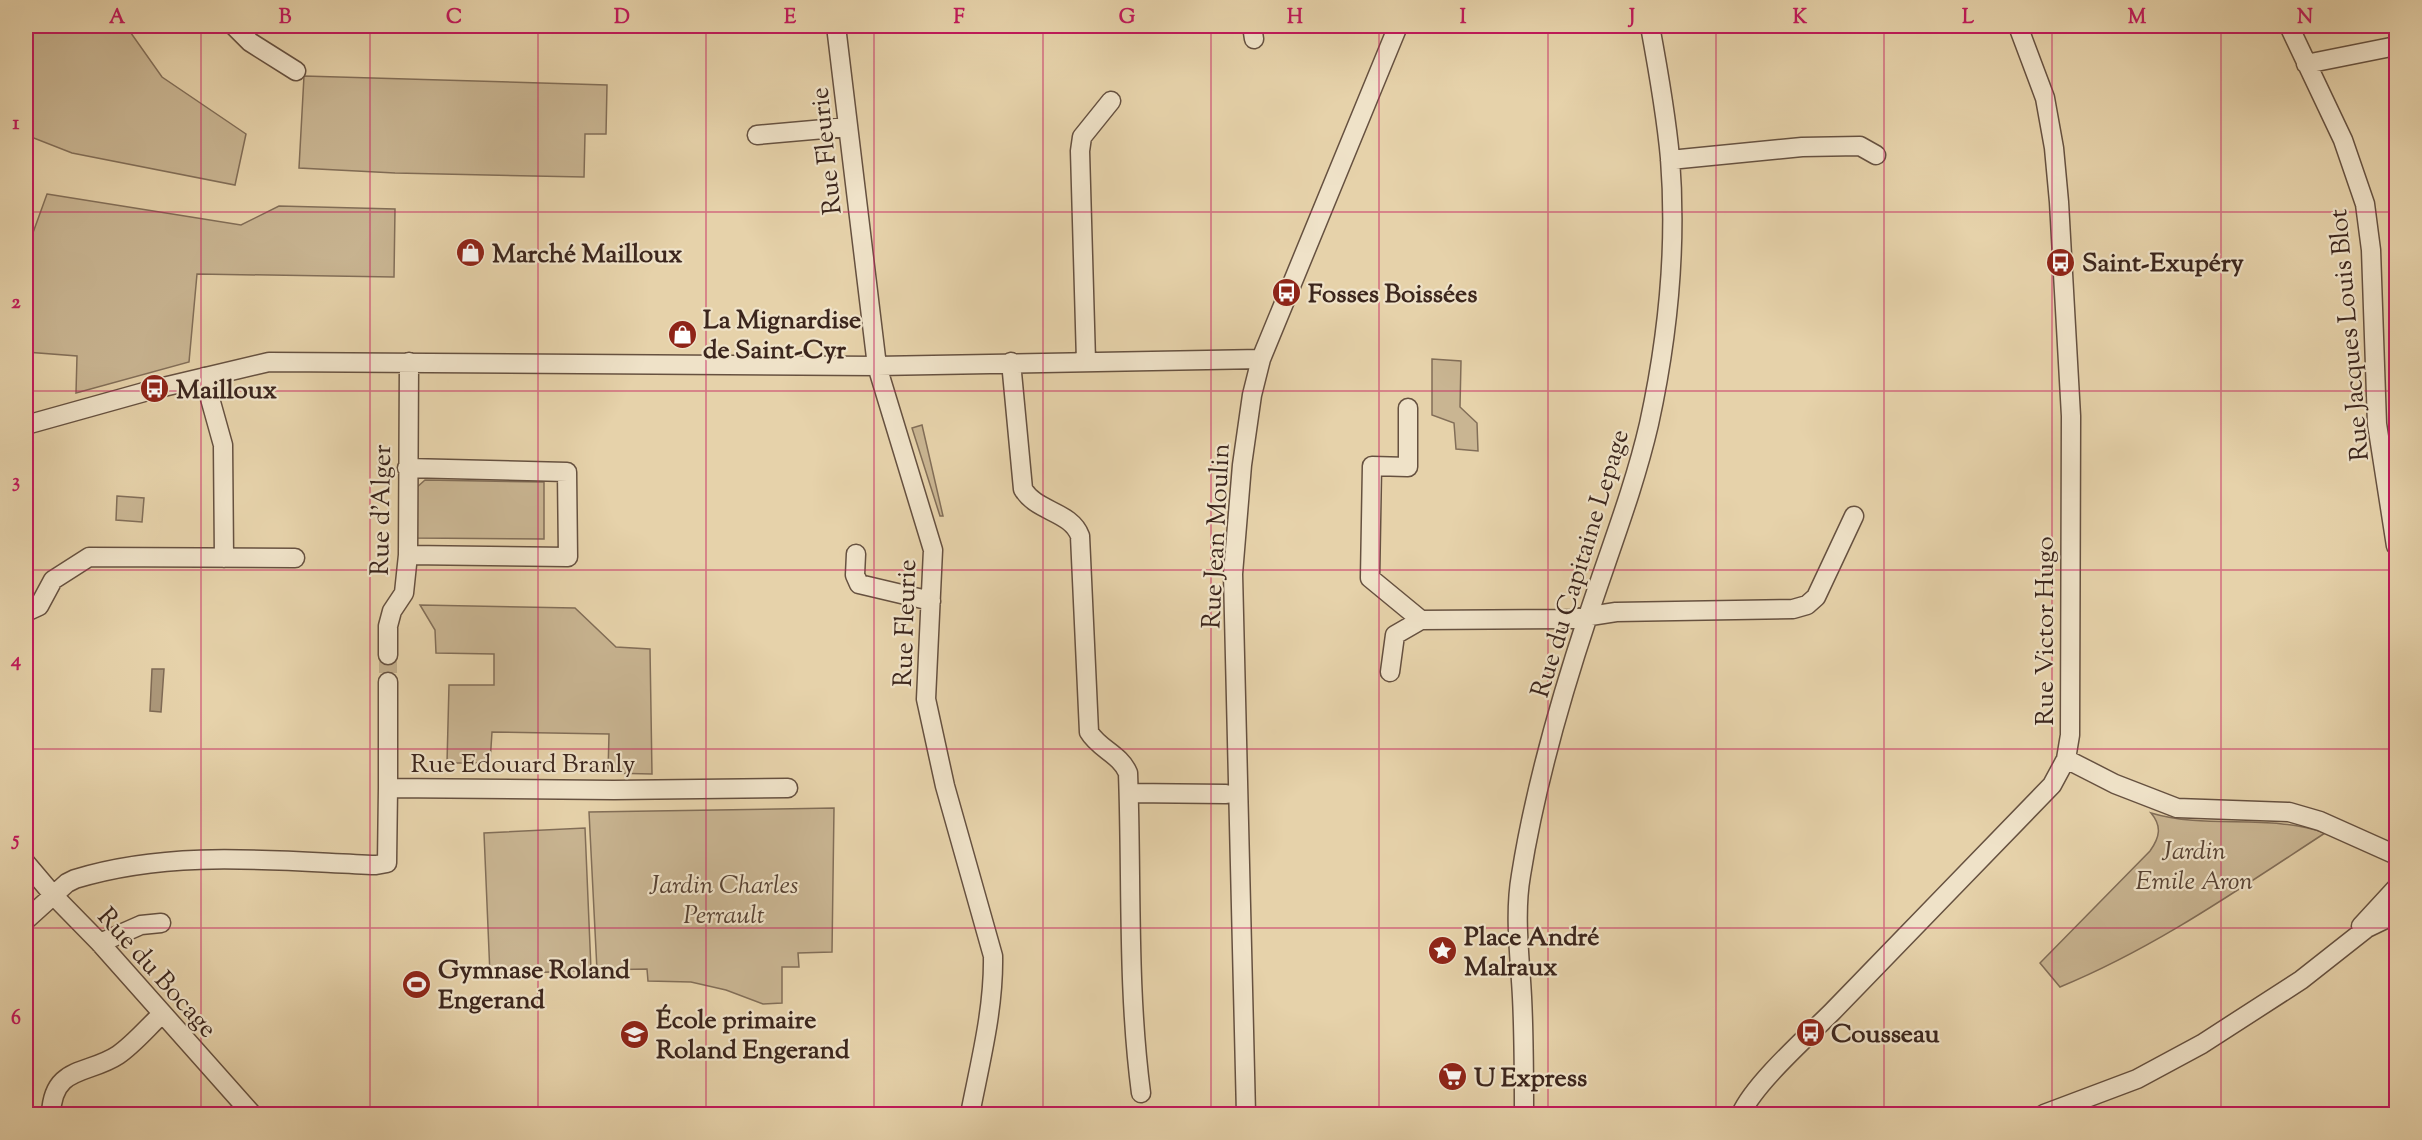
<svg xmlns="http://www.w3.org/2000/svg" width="2422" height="1140" font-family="'Sorts Mill Goudy',serif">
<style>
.green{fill:#c9b592;stroke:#826e58;stroke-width:1.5}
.water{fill:#ac987a;stroke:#7f6a55;stroke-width:1.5}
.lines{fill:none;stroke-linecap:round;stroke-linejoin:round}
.minor-tunnel{stroke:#c4b08e;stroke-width:18;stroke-dasharray:18 9;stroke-linecap:butt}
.minor-casing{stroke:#665140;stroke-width:21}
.minor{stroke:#efe2c8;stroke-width:18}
.grid{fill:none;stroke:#c2185b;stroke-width:1.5;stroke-opacity:0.55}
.labels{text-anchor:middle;stroke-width:4.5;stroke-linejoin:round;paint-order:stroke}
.street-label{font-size:26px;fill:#3c261d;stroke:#efe2c8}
.poi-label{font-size:26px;font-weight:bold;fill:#3c261d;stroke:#efe2c8;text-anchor:start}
.park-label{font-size:26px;font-style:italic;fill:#584334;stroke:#efe2c8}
.neatline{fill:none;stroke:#c2185b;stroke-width:2}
.grid-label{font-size:20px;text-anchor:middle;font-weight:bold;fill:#c2185b}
</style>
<rect width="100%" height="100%" fill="#e6d2aa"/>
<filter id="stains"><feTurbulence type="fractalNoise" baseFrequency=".00333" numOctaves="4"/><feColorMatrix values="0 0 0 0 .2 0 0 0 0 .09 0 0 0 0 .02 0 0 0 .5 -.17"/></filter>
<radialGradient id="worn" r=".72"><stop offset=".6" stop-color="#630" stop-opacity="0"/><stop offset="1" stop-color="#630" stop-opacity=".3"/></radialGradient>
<!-- green -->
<path class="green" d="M26,26H126L162,77L246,134L235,185L72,153L26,135Z
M304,76L607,85L606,134H585L584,177L395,173L299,168Z
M47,194L241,225L279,206L395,209L394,277L197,274L189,362L76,393L77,356L26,352V252Z
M1432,359L1461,361L1460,407L1477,423L1478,451L1456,449L1454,423L1432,415Z
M922,425L943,516H940L912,428Z
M425,480L544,482V539L414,538L415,489Z
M117,496L144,498L142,522L116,520Z
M420,605L575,608L616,647L650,649L652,774L608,773L609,734L492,732L490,763H447L449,685H494V654L436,653L435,630Z
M834,808L832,952L798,953L799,967H782V1003L763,1004L726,990L691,982L648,981L647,969L597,970L589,812Z
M2151,813C2208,830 2269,813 2325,833C2239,889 2155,948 2060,987L2040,963L2150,851C2160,837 2162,826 2151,813Z
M585,828L591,970L490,975L484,833Z"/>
<!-- water -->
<path class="water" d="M152,669H164L161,712L150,711Z"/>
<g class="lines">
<!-- minor-tunnel -->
<path class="minor-tunnel" d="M388,655V682"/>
<defs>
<path id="minor" d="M234,26L250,42L296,71
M836,26L877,366L933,550L926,699L945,786L993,956C994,1009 980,1063 970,1114
M1252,26L1254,39
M2289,26L2343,140L2365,204L2371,250L2377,424L2396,546
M2306,64L2396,46
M757,135L847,127
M1670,160L1802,147L1860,146L1876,155
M1086,361L1080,151L1082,137L1111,101
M1011,362L1023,489C1036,512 1071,511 1080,536L1089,732C1099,749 1120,754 1128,773C1132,880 1127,986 1141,1093
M204,377L223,445L224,558
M1408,408V467L1372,466L1370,578L1421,620L1571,619L1616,612L1793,609L1807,605L1816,597L1854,516
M26,425L155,389L269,362L877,366L1261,359
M407,468L567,472L568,557L408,555
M856,554L855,575L859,584L931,601
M26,612L39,606L53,580L89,557L295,558
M388,655V626L392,611L404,593L408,555L409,362
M1390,672L1395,635L1421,620
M388,682V788
M2066,759L2115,784L2177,808L2289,812L2320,821L2396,855
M1129,793L1226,794
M26,863L54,896L100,943L252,1114
M26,920L67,883L75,879C173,849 275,861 376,865L387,863L388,788L614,790L788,788
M2361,926L2396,888
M100,943L141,925L161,923
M51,1114C53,1065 88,1075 118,1055C134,1044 148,1027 162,1014
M1246,1114L1233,574L1242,465L1252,395L1261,359L1398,26
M1524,1114C1524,1075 1524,1036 1522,997C1520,957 1514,915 1521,875C1535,787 1560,700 1588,616C1609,552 1634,489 1649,424C1668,337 1677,247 1670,158C1666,113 1658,69 1650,26
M1741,1114C1754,1084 1807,1037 1832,1012C1905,936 1979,861 2052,785L2066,759L2070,735L2071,416L2059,202L2054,148L2045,98L2018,26
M2044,1114L2137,1079L2202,1044L2301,980L2367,928L2396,914"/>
</defs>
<!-- minor casing -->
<use href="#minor" class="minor-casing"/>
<!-- minor -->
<use href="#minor" class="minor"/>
</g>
<!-- grid -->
<path class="grid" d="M201,26V1114M370,26V1114M538,26V1114M706,26V1114M874,26V1114M1043,26V1114M1211,26V1114M1379,26V1114M1548,26V1114M1716,26V1114M1884,26V1114M2052,26V1114M2221,26V1114M26,212H2396M26,391H2396M26,570H2396M26,749H2396M26,928H2396"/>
<!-- icons -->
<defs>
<symbol id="shop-disc" viewBox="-11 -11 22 22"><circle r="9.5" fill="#8f2418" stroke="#efe2c8"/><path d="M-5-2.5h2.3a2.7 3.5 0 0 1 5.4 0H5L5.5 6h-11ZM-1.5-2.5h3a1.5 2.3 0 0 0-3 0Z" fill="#fff"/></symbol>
<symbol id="bus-disc" viewBox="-11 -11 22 22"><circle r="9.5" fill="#8f2418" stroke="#efe2c8"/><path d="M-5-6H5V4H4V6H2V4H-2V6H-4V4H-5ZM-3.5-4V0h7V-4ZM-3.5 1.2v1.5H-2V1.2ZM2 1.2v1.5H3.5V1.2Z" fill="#fff"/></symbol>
<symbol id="sight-disc" viewBox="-11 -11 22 22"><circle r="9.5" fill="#8f2418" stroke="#efe2c8"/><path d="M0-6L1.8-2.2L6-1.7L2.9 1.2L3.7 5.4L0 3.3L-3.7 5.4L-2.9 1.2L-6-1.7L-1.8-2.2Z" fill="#fff"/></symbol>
<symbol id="stadium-disc" viewBox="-11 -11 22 22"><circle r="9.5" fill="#8f2418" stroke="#efe2c8"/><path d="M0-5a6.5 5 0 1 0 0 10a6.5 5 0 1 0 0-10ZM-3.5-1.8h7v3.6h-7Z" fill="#fff"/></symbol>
<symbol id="school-disc" viewBox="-11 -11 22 22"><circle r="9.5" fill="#8f2418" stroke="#efe2c8"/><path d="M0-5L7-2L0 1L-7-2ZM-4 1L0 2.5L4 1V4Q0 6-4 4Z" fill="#fff"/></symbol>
<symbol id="supermarket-disc" viewBox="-11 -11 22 22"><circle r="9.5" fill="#8f2418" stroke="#efe2c8"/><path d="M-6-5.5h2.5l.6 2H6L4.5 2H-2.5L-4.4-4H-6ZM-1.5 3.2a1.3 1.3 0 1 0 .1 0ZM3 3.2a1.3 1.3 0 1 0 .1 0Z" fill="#fff"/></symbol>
</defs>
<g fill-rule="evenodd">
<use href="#shop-disc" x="454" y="236" width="33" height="33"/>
<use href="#bus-disc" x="2044" y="246" width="33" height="33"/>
<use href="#bus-disc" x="1270" y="276" width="33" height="33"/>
<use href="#shop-disc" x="666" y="318" width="33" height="33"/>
<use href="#bus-disc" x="138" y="372" width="33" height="33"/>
<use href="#sight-disc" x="1426" y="934" width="33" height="33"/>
<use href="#stadium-disc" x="400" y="968" width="33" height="33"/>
<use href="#bus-disc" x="1794" y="1016" width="33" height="33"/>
<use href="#school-disc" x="618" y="1018" width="33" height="33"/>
<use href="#supermarket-disc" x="1436" y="1060" width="33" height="33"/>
</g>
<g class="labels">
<!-- street labels -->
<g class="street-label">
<text transform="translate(825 151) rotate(-96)" y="9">Rue Fleurie</text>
<text transform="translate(2348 335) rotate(-95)" y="9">Rue Jacques Louis Blot</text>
<text transform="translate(380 510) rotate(-89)" y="9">Rue d'Alger</text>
<text transform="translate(1215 536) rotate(-87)" y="9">Rue Jean Moulin</text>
<text transform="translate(1579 563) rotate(-73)" y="9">Rue du Capitaine Lepage</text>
<text transform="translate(904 623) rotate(-88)" y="9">Rue Fleurie</text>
<text transform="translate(2044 631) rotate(-90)" y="9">Rue Victor Hugo</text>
<text x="523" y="772">Rue Edouard Branly</text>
<text transform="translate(158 972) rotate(48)" y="9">Rue du Bocage</text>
</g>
<!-- poi labels -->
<g class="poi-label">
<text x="492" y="262">Marché Mailloux</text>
<text x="2082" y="271">Saint-Exupéry</text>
<text x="1308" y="302">Fosses Boissées</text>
<text x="703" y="328">La Mignardise<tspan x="703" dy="30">de Saint-Cyr</tspan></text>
<text x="176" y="398">Mailloux</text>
<text x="1464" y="945">Place André<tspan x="1464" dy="30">Malraux</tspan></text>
<text x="438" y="978">Gymnase Roland<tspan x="438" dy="30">Engerand</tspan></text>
<text x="656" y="1028">École primaire<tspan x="656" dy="30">Roland Engerand</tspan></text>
<text x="1831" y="1042">Cousseau</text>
<text x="1474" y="1086">U Express</text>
</g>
<!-- park labels -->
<g class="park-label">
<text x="2194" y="859">Jardin<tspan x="2194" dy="30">Emile Aron</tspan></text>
<text x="724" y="893">Jardin Charles<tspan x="724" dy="30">Perrault</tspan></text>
</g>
</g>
<!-- margin -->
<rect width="2422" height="1140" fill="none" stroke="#e6d2aa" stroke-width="66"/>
<rect x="33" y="33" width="2356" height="1074" class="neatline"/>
<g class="grid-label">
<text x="117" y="23">A</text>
<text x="285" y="23">B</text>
<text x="454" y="23">C</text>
<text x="622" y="23">D</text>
<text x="790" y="23">E</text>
<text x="959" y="23">F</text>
<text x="1127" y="23">G</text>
<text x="1295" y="23">H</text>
<text x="1463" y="23">I</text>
<text x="1632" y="23">J</text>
<text x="1800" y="23">K</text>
<text x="1968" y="23">L</text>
<text x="2137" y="23">M</text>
<text x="2305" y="23">N</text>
<text x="16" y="129">1</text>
<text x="16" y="308">2</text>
<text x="16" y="487">3</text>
<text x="16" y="666">4</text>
<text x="16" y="845">5</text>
<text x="16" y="1024">6</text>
</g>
<rect width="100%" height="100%" filter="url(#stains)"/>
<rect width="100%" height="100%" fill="url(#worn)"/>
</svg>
